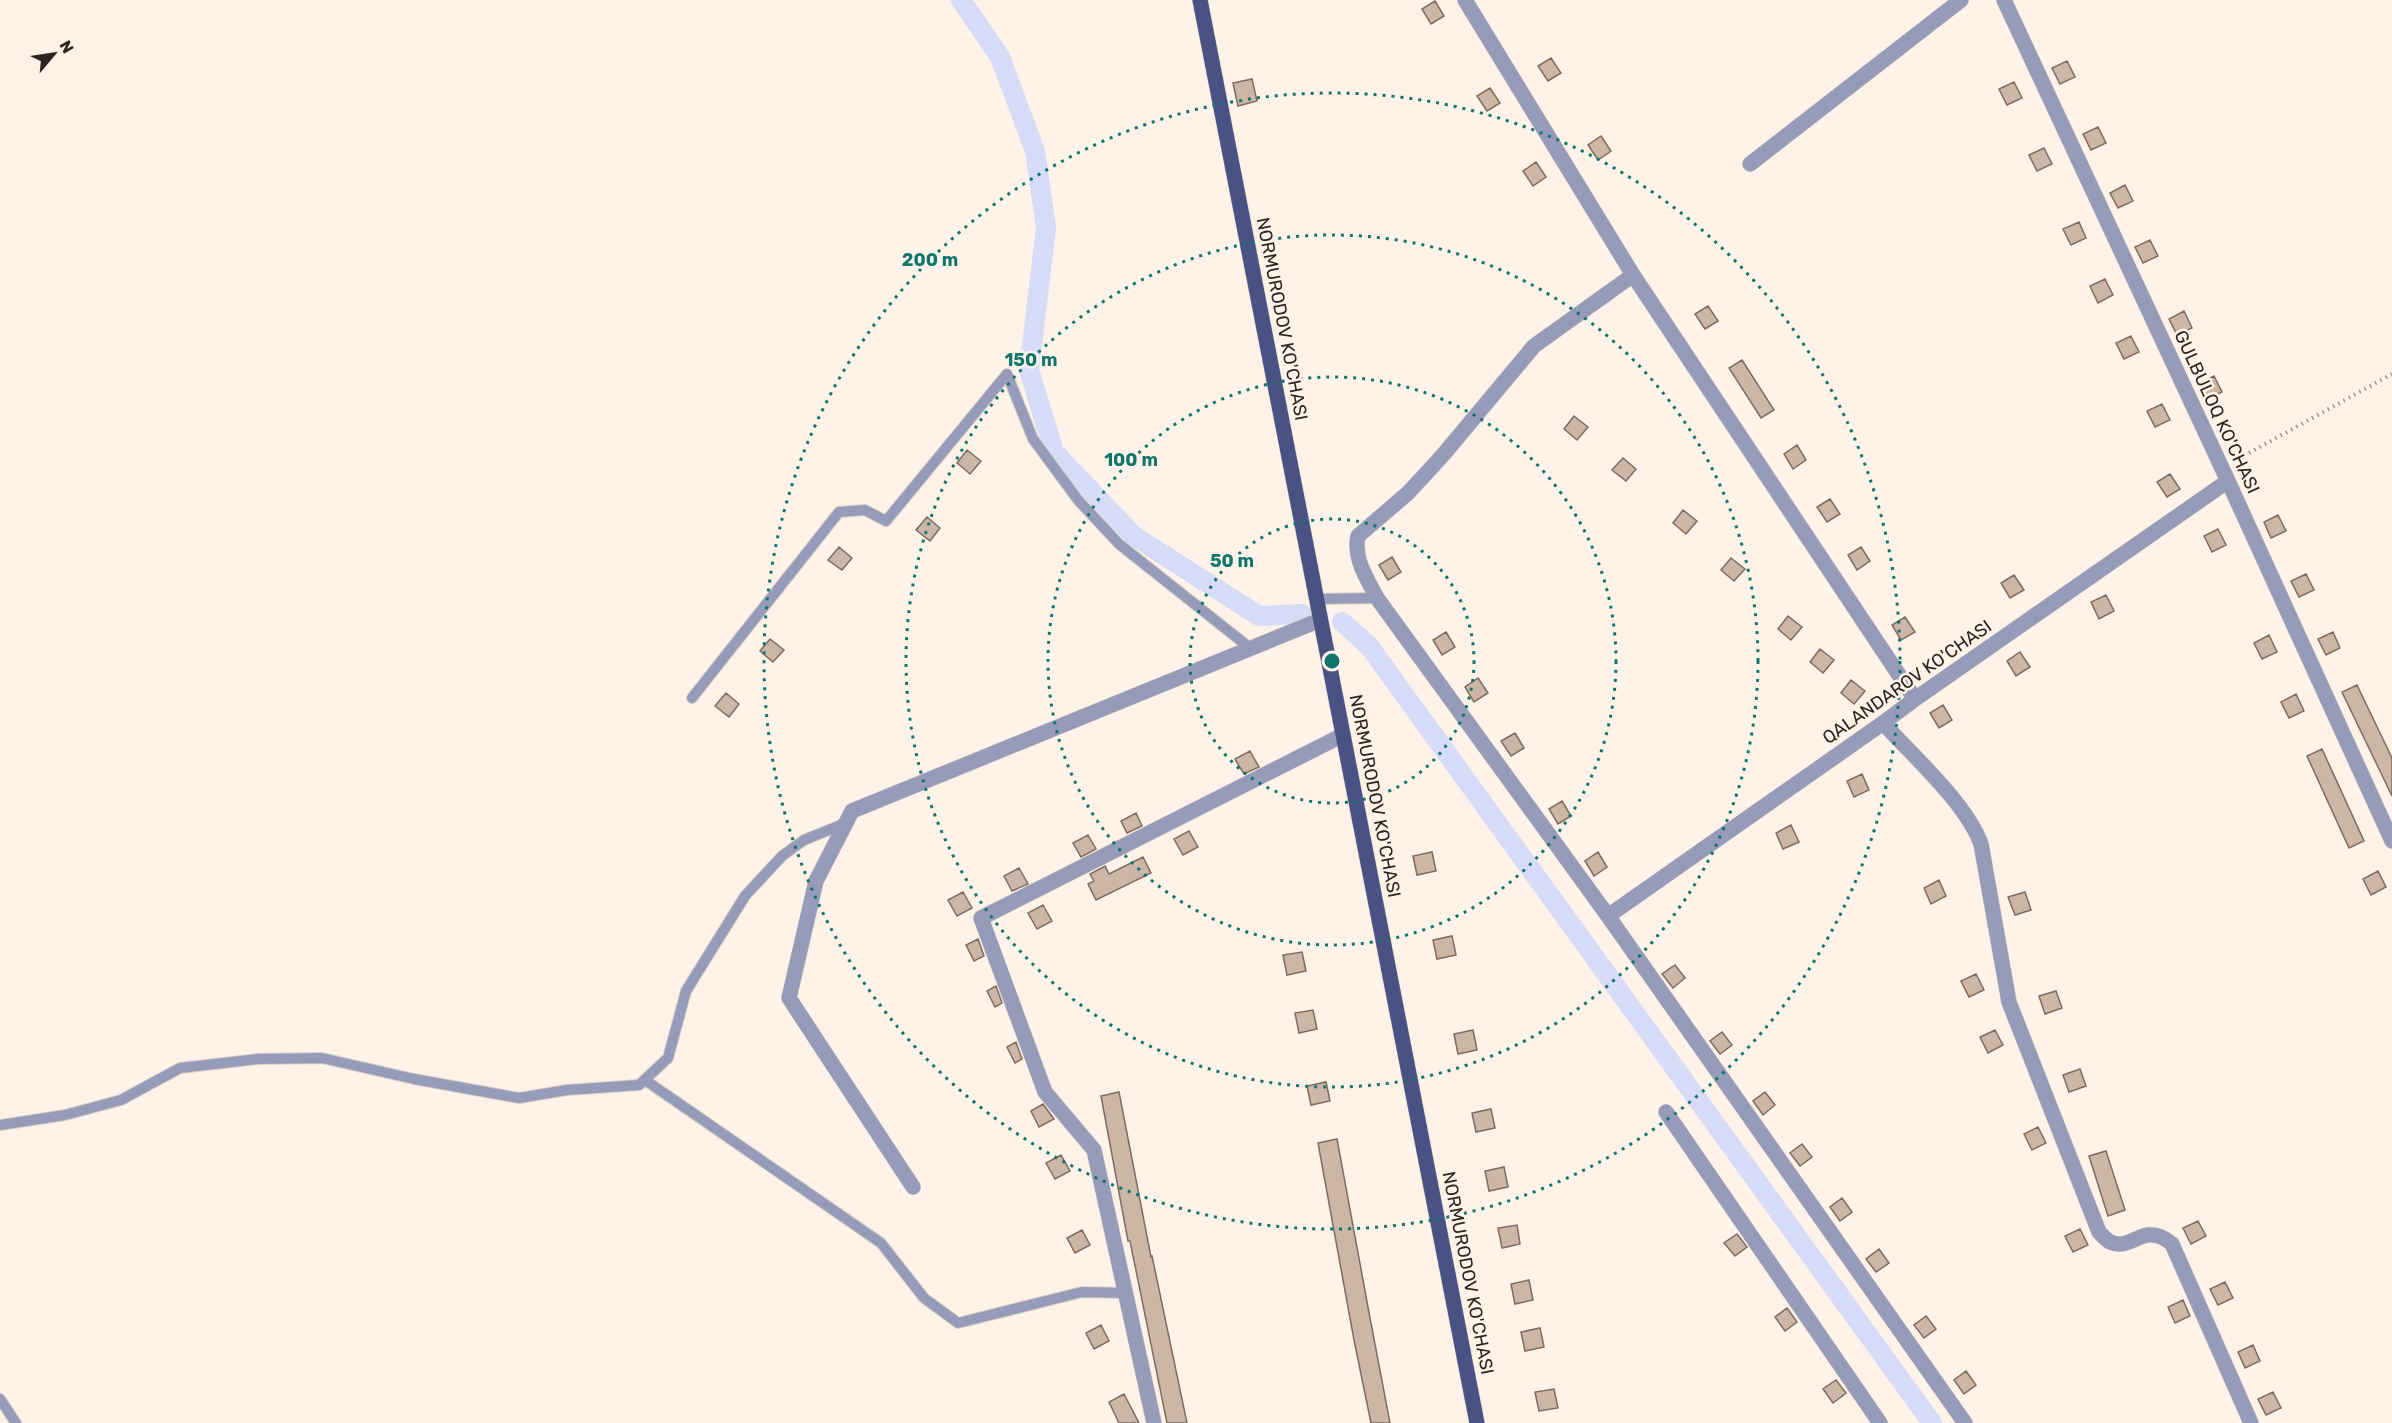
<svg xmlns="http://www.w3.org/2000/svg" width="2392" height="1423" font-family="Rubik,sans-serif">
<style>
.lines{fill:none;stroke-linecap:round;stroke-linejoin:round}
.canal{stroke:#d6dcf7;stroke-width:20}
.building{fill:#ccb7a7;stroke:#7e6c5d;stroke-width:1.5}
.service-casing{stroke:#d9cdc4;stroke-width:12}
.minor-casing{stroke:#d9cdc4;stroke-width:16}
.primary-casing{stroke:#d9cdc4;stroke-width:16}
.path{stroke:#a0958c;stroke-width:4;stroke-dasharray:1.5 4.5;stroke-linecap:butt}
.service{stroke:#959bb9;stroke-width:10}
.minor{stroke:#959bb9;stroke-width:15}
.primary{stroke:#4a5283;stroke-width:15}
.ring{fill:none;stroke:#0f766e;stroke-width:3;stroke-dasharray:3 6}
.labels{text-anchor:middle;stroke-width:5;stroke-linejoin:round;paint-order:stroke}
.street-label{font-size:18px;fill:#2d251e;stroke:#fff2e8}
.centre{fill:#0f766e;stroke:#fff2e8;stroke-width:3}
.ring-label{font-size:18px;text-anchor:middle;font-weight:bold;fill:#0f766e;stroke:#fff2e8;stroke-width:5;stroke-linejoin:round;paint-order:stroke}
</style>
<rect width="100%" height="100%" fill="#fff2e8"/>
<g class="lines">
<!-- canal -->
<path class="canal" d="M961,0L1000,57L1035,151L1046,228L1029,370L1054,452L1134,536L1259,616L1302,614
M1342,622L1369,646L1932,1423"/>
</g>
<!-- building -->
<path class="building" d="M1435,1L1444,16L1431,24L1422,9Z
M1551,58L1561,73L1548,81L1538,66Z
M2067,61L2075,77L2060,84L2052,68Z
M1252,79L1257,101L1238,106L1233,83Z
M2014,82L2022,98L2007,105L1999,89Z
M1490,88L1500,103L1487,111L1477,96Z
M2098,127L2106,143L2091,150L2083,134Z
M1601,136L1611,151L1598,160L1588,145Z
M2044,148L2052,164L2037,171L2029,155Z
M1536,162L1546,177L1533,186L1523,171Z
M2125,185L2133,201L2118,208L2110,193Z
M2079,222L2086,238L2071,245L2063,229Z
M2150,240L2158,256L2143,263L2135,247Z
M2105,279L2113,295L2098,303L2090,286Z
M1708,306L1718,321L1705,329L1695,314Z
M2184,311L2192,328L2177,335L2169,319Z
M2131,336L2139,352L2124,359L2116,343Z
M1742,360L1774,410L1761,418L1729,368Z
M2214,376L2222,392L2207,399L2199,383Z
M2162,404L2170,420L2155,427L2147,411Z
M1574,416L1588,427L1577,440L1564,429Z
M1797,445L1806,460L1793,469L1784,454Z
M967,450L981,461L970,474L957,463Z
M1623,458L1636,469L1626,481L1612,470Z
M2170,474L2180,489L2167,497L2157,482Z
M1830,499L1840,514L1827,522L1817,507Z
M1683,510L1697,521L1686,534L1673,523Z
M2278,515L2286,531L2271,538L2264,522Z
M927,517L940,528L930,541L916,530Z
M2218,529L2226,545L2212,552L2204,536Z
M839,547L852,558L842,570L828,560Z
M1861,547L1870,561L1857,570L1848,555Z
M1392,557L1401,572L1388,580L1379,565Z
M1731,558L1745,569L1734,581L1721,570Z
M2306,574L2314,590L2299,597L2291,581Z
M2014,575L2024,590L2010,598L2001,583Z
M2106,595L2114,611L2099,619L2091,602Z
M1788,616L1802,627L1791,640L1778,629Z
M1905,617L1915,632L1901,640L1892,625Z
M1446,632L1455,647L1442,655L1433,640Z
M2333,632L2340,648L2326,655L2318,639Z
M2269,635L2277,652L2262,659L2254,643Z
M770,639L784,650L773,662L760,651Z
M1820,649L1834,660L1823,673L1810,662Z
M2020,652L2030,667L2016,676L2007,661Z
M1478,678L1488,693L1474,702L1465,687Z
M1851,680L1865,691L1854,704L1841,693Z
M2357,685L2392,758V796L2342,692Z
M726,693L739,704L729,717L715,706Z
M2296,694L2304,711L2289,718L2281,702Z
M1943,705L1952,720L1939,728L1930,713Z
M1515,733L1524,748L1511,756L1501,741Z
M2322,749L2364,841L2349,848L2307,756Z
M1250,751L1259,767L1244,774L1235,759Z
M1862,774L1869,790L1854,797L1847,781Z
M1562,801L1571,816L1558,824L1549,809Z
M1136,813L1142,826L1127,833L1121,821Z
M1791,825L1799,842L1783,849L1776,833Z
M1189,831L1198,847L1183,855L1174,839Z
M1088,835L1096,849L1081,857L1073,843Z
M1432,852L1436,871L1417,875L1413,856Z
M1598,852L1607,867L1594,876L1585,861Z
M1143,857L1151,873L1096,900L1088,884L1094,881L1090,874L1105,866L1109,874Z
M1019,868L1028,884L1012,891L1004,876Z
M2378,871L2386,887L2371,895L2363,879Z
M1939,880L1946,896L1931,904L1924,888Z
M963,892L972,908L957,916L948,900Z
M2025,892L2031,910L2015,915L2008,897Z
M1043,905L1052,921L1037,929L1028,913Z
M1452,936L1456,955L1437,959L1433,940Z
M978,939L984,956L974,961L966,945Z
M1302,952L1306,971L1287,975L1283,955Z
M1675,965L1685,978L1673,988L1662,974Z
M1976,974L1984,990L1969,997L1961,981Z
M996,986L1002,1003L995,1007L987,991Z
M2056,991L2062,1008L2045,1014L2039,996Z
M1313,1010L1317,1029L1299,1033L1295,1013Z
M1473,1030L1477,1050L1458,1054L1454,1034Z
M1995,1030L2003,1045L1988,1053L1980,1037Z
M1722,1032L1732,1045L1720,1054L1710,1041Z
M1016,1042L1022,1059L1015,1063L1007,1047Z
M2080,1069L2086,1086L2069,1092L2063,1075Z
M1326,1082L1330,1101L1311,1105L1307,1086Z
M1119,1092L1151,1257L1152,1256L1187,1423H1167L1130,1241H1128L1101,1096Z
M1765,1092L1775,1105L1763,1115L1753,1101Z
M1043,1104L1054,1119L1039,1127L1031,1111Z
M1491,1109L1495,1128L1476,1132L1472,1113Z
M2038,1127L2046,1143L2032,1150L2024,1134Z
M1337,1139L1370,1318L1390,1423H1371L1354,1340L1318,1143Z
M1802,1144L1812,1157L1800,1166L1790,1153Z
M2106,1151L2125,1210L2108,1216L2089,1156Z
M1061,1155L1070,1171L1055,1179L1046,1163Z
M1504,1167L1508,1187L1489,1191L1485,1171Z
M1842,1198L1852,1212L1840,1221L1830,1207Z
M2198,1221L2206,1236L2191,1244L2183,1228Z
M1517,1225L1520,1244L1502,1248L1498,1228Z
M2080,1229L2088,1245L2073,1252L2065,1236Z
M1082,1230L1090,1245L1075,1253L1067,1238Z
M1737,1234L1747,1247L1735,1256L1724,1243Z
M1879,1249L1889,1263L1876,1272L1866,1259Z
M1529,1280L1533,1300L1515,1304L1511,1284Z
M2225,1282L2233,1298L2218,1305L2210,1289Z
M2183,1300L2190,1316L2175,1323L2168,1307Z
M1787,1308L1797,1322L1785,1331L1775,1317Z
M1926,1316L1936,1329L1924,1338L1914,1325Z
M1101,1325L1109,1341L1094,1349L1086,1333Z
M1540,1328L1544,1347L1525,1351L1521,1332Z
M2253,1345L2260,1361L2245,1368L2238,1352Z
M1966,1371L1976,1385L1964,1394L1954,1380Z
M1836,1380L1846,1393L1833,1403L1823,1389Z
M1554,1389L1558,1408L1539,1411L1535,1392Z
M2273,1392L2281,1408L2266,1415L2258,1399Z
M1124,1394L1139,1423H1119L1109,1402Z"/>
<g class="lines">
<defs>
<path id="service" d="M1316,599L1377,598
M692,698L839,512L865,510L886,521L1007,374L1033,439L1078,500L1119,544L1250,648
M645,1080L881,1243L924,1298L958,1323L1082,1292L1125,1293
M0,1125L65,1115L121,1100L180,1068L258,1059L322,1058L414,1079L519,1098L567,1090L639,1085L668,1058L686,991L745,896L782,856L804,840L846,823
M0,1399L16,1423"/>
<path id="minor" d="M1465,0L1633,275L1915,699
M2004,0L2228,481L2392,841
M1750,164L1961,0
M1633,275L1534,346L1443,455L1408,493L1358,536C1353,559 1367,578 1377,598L1608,916L1965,1423
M1883,723C1913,756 1966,803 1981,844L2009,1002L2099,1232C2102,1235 2106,1240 2110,1242C2133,1252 2143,1220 2172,1244L2251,1423
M1608,916L1883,723L1915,699L2228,481
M1666,1112L1880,1423
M913,1187L789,998L816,881L852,811L1320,620
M1154,1423L1094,1150L1045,1092L981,918L1343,735"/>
<path id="primary" d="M1200,0L1477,1423"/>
</defs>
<!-- service casing -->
<use href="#service" class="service-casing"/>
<!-- minor casing -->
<use href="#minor" class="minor-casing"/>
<!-- primary casing -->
<use href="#primary" class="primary-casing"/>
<!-- path -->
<path class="path" d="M2249,453L2392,374"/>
<!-- service -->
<use href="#service" class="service"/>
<!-- minor -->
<use href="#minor" class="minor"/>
<!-- primary -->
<use href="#primary" class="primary"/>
</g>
<!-- distance rings -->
<g class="ring">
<circle cx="1332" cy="661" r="142"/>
<circle cx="1332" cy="661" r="284"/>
<circle cx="1332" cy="661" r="426"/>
<circle cx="1332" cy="661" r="568"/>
</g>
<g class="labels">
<!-- street labels -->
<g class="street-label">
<text transform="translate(1282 319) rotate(79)" y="6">NORMURODOV KO'CHASI</text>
<text transform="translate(2217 412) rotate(65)" y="6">GULBULOQ KO'CHASI</text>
<text transform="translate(1907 682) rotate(-35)" y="6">QALANDAROV KO'CHASI</text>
<text transform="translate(1375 796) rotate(79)" y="6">NORMURODOV KO'CHASI</text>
<text transform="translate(1468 1273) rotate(79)" y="6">NORMURODOV KO'CHASI</text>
</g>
</g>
<circle cx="1332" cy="661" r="9" class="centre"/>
<g class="ring-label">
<text x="930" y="266">200 m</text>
<text x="1031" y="366">150 m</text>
<text x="1131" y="466">100 m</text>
<text x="1232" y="567">50 m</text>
</g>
<!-- north arrow -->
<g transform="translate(54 54) rotate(61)" stroke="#fff2e8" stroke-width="4.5" paint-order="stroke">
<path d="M0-4.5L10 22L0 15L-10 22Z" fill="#2d251e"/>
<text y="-9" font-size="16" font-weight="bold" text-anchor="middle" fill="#2d251e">N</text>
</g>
</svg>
